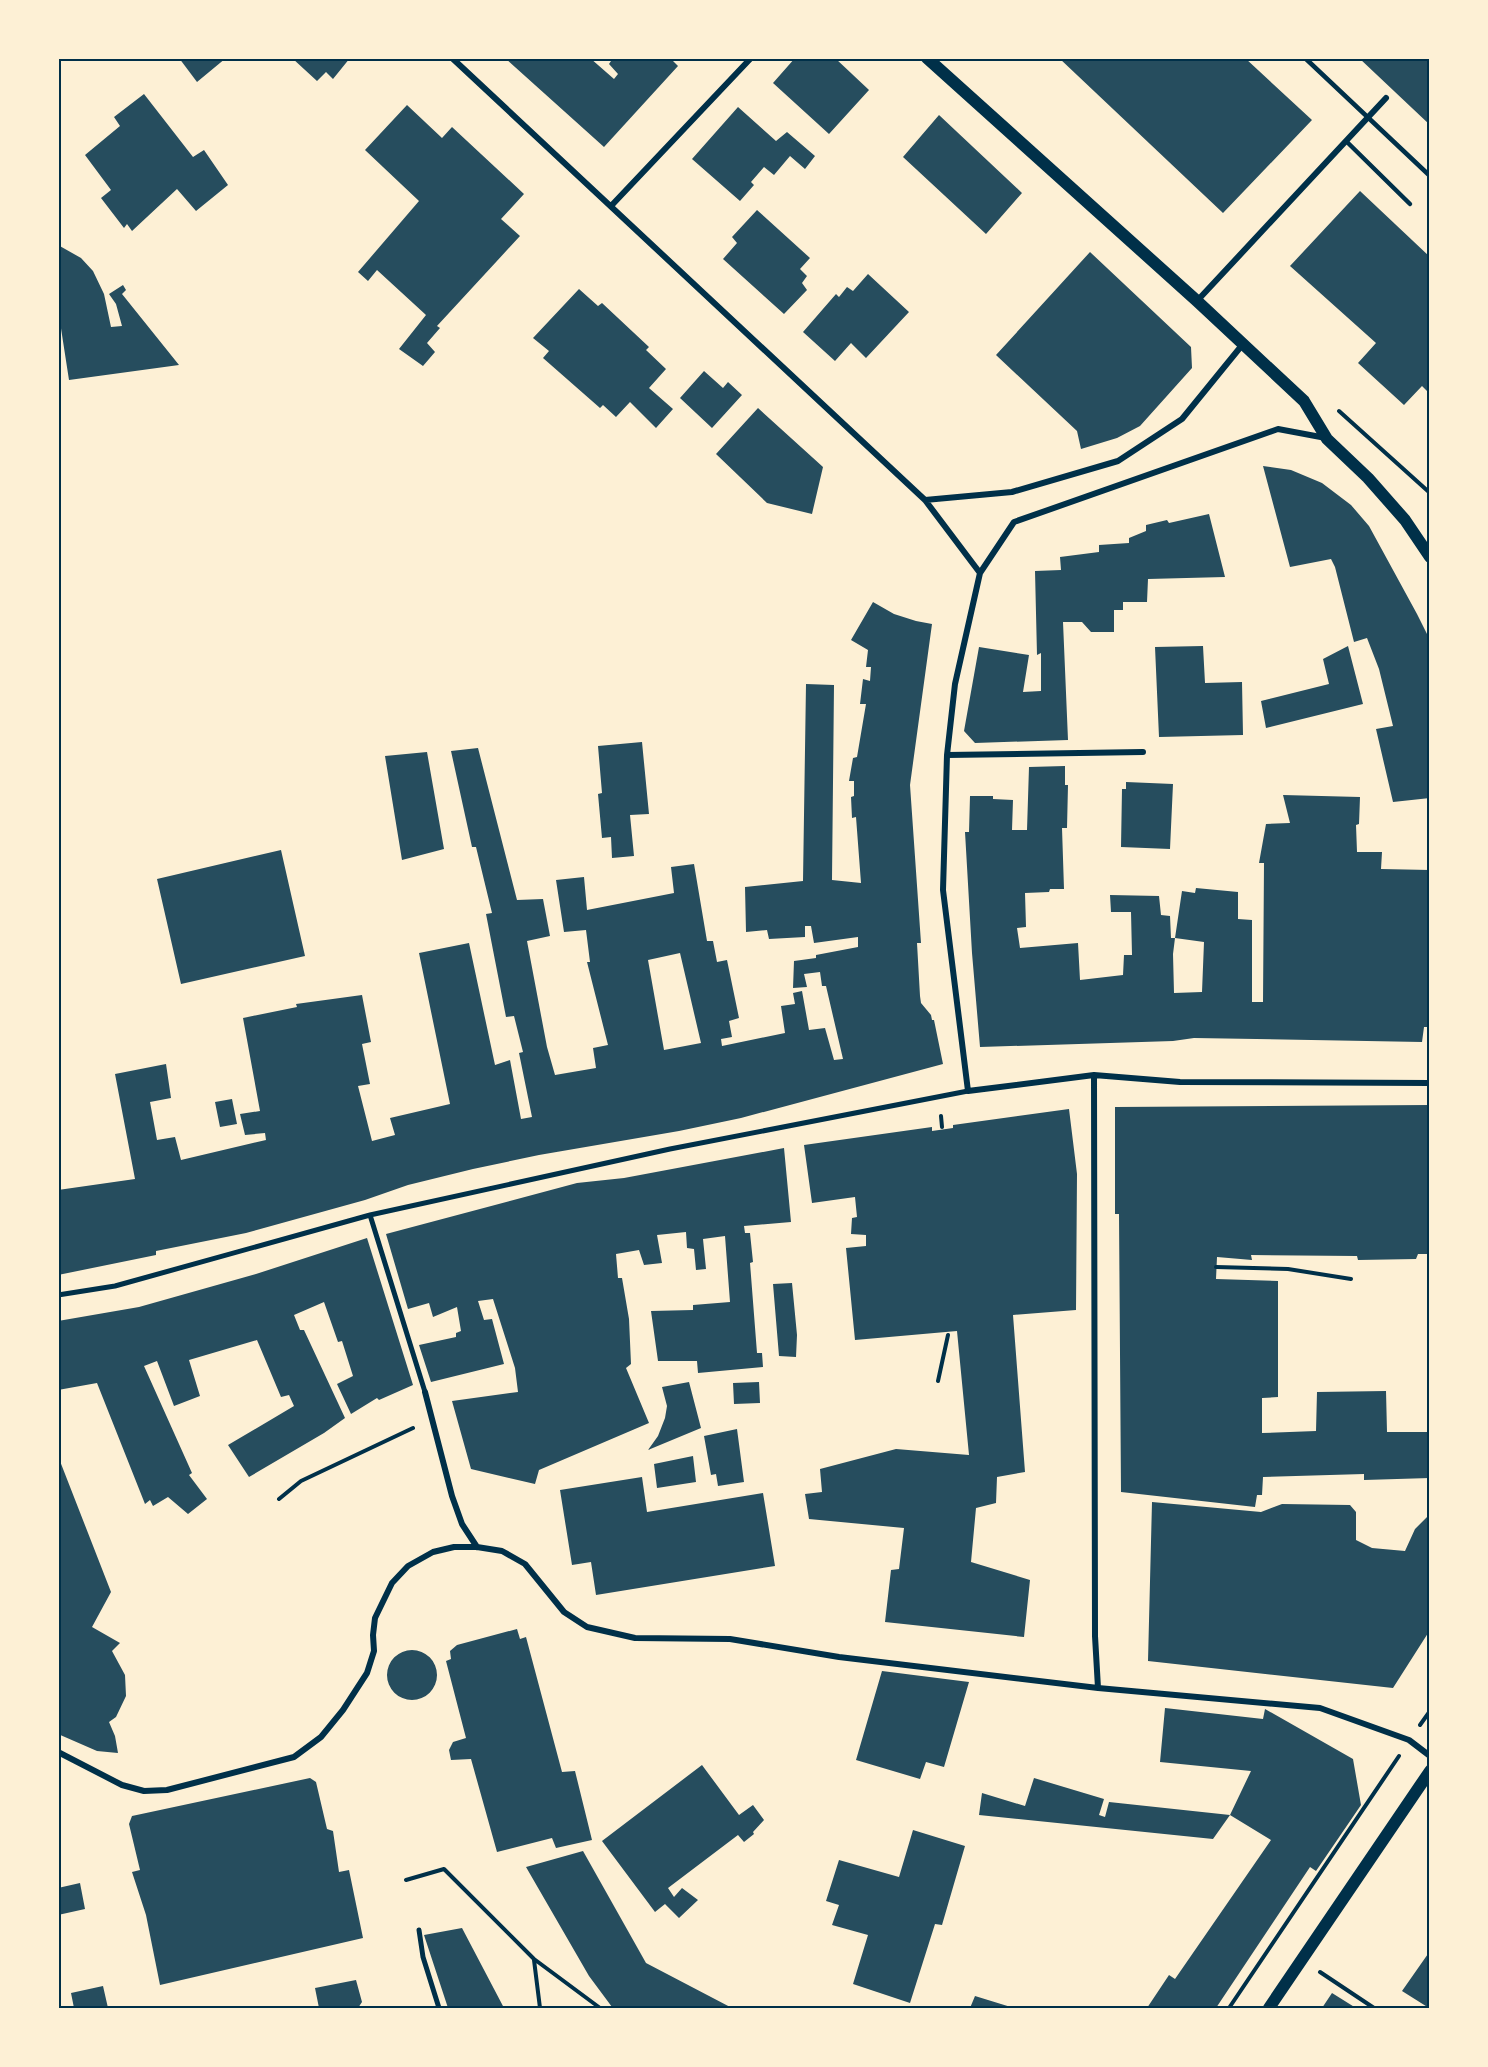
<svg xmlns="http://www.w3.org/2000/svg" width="1488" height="2067" font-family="'IBM Plex Serif',serif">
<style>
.building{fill:#264d5e;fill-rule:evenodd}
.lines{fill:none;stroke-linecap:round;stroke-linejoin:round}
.path{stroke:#003049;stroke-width:4}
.service{stroke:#003049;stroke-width:4.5}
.pedestrian{stroke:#003049;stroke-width:5}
.minor{stroke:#003049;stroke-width:6}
.secondary{stroke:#003049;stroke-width:12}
.neatline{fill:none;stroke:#003049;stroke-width:2}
</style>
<rect width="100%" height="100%" fill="#fdf0d5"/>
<!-- building -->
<path class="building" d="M179,58H226L197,82Z
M292,58H350L333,79L326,72L317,81Z
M505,58H590L614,79L618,74L609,64L613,58H670L678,66L604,147Z
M795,58H835L869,90L829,134L773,83Z
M1059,58H1245L1312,120L1223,213Z
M1359,58H1430V125Z
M144,94L193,157L204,150L228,185L196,211L177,189L132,231L127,224L124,228L101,198L111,190L85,155L120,126L114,117Z
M407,105L442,138L452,127L524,194L501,219L520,236L437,326L440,328L427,343L435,352L423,366L399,349L426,315L377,270L368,281L358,272L419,201L365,150Z
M738,107L776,141L787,132L815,156L805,169L790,156L774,175L764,167L751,182L754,185L740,201L692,159Z
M939,115L1022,193L986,234L903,157Z
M1360,191L1430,257V394L1422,386L1404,405L1358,363L1376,343L1290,266Z
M757,210L810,258L800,269L807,276L802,283L807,290L784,314L723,259L737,243L732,237Z
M58,245L81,258L93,271L104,294L111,327L122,326L116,304L109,294L123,285L126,290L122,294L179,365L69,380L58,309Z
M1090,252L1191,347L1192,368L1140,426L1117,438L1081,449L1077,431L996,355Z
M868,274L909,312L866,358L851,343L835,361L803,332L836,294L839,297L847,287L853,291Z
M579,289L598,306L602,303L649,347L646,350L666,369L649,388L673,409L656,428L630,402L616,417L603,405L600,408L543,358L549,351L533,338Z
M704,371L723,388L728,382L742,395L712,428L680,398Z
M758,408L823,467L812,514L767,503L716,454Z
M1263,466L1291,470L1322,483L1351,505L1369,526L1417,614L1430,640V798L1393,802L1376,729L1393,726L1379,669L1367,638L1354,642L1335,567L1331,559L1290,567Z
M1209,514L1225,577L1148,579L1147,602H1123V610H1114V632H1091L1082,622H1063L1068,740L975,743L964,731L979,647L1029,655L1023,692L1041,691V653L1037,655L1035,571L1061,570L1060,557L1099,552V545L1129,543V538L1146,531V525L1167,520L1169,523Z
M873,602L894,614L916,621L932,624L910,785L921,943H917L920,996L921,1003L931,1015L932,1020H934L943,1064L741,1118L679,1131L539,1155L473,1169L408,1185L365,1200L246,1233L156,1251V1255L58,1275V1190L135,1179L115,1074L166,1064L171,1098L150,1102L157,1140L175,1137L181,1160L266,1140L265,1133L245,1135L240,1114L260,1111L243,1018L297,1007L296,1004L362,995L371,1042L362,1044L370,1084L358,1086L372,1141L395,1135L390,1118L450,1104L419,953L469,943L495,1065L510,1060L521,1119L532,1117L519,1053L523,1052L514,1016L506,1017L486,914L492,913L476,847H472L451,751L478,748L517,900L543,899L550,936L527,941L547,1047L555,1075L596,1068L593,1048L608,1045L587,962H590L586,930L564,932L556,880L584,877L587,910L674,893L671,867L694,864L707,941H713L717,962L727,960L739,1018L729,1021L732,1037L721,1039L722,1046L785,1033L781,1006L795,1004L793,993L802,991L809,1030L825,1028L834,1060L843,1059L826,986H822L820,972L804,974L807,987L793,988L794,961L816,958V955L858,947V937L814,943L811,926H805V937L769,939L767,930L746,932L745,887L803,881L806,684L834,685L832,880L861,883L856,817L852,818L851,797L854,796V781H849L853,758L857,757L866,704H860L863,679L870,681L871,667H866L868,650L851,640ZM680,953L701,1043L664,1050L648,960Z
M1203,646L1205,683L1242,682L1243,735L1159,737L1155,647Z
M1348,646L1363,704L1266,728L1261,701L1329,684L1323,659Z
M642,742L649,814L630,815L634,856L612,858L611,837L602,838L598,794L602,793L598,746Z
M427,752L444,849L402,860L385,756Z
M1065,766V785H1068L1067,828H1062L1064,889H1050L1049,892L1025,893L1026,927L1017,928L1020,948L1078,943L1080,980L1123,975L1124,955H1132L1131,912H1111L1110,895L1159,896L1161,915L1170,916L1171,938H1175L1173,954L1174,993L1202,992L1204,942L1175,938L1182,891L1195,893L1196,888L1238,892V919L1252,920V1002H1263L1264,863H1259L1266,824L1290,823L1283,795L1360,797L1359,824L1356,825L1357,852H1382L1381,869L1430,870V1027H1424L1422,1042L1194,1038L1173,1041L980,1047L972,953L965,832H969L970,796H993V799L1013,800L1012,830H1027L1029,767Z
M1126,782L1173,784L1170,849L1121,847L1122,789H1126Z
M281,850L305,956L181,984L157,879Z
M232,1099L237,1124L220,1127L215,1102Z
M1430,1105V1254H1418L1416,1259L1358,1260L1357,1256L1251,1255L1252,1260L1217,1257L1216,1279L1278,1281V1397L1262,1398V1433L1316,1431L1317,1392L1386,1391L1387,1432H1430V1478L1364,1480V1474L1263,1477L1262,1495H1257L1255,1507L1121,1492L1119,1214H1115V1107Z
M1069,1109L1077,1174L1076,1310L1013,1315L1025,1472L997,1477L996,1503L976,1508L971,1562L1030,1580L1024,1637L885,1622L891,1570L899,1569L904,1528L809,1519L805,1494L822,1492L820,1469L896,1449L969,1455L957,1331L855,1340L846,1248L866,1246V1235L851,1234L852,1218L857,1217L855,1197L812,1203L804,1145L932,1127V1131L953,1128V1125Z
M784,1148L791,1222L744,1226L745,1233H750L753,1262L750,1263L757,1353H762L763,1367L698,1373L697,1361H658L651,1311L693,1310V1305L730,1302L725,1236L703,1239L706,1269L696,1270L694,1249L687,1248L686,1232L657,1235L662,1263L644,1265L639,1250L616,1254L618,1278H622L629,1319L631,1364L626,1368L649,1423L539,1470L535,1484L471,1469L452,1401L518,1392L515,1368L493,1299L478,1301L484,1320L492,1319L504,1364L431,1382L419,1345L456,1337V1333L461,1331L457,1307L433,1317L429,1303L408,1309L386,1234L577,1183L624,1178Z
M367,1238L413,1385L379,1400L377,1398L351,1414L337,1384L353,1376L342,1341L338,1342L324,1302L294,1315L300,1330H304L345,1418L324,1433L249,1477L228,1445L294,1406L289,1395L281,1397L257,1340L189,1360L200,1396L174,1406L157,1361L144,1366L192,1473L189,1475L207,1499L188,1514L168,1497L153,1506L150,1500L145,1504L97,1383L58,1390V1321L139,1307L256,1274Z
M792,1283L797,1335L796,1357L779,1356L773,1284Z
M689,1382L701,1428L648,1450L658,1436L665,1418L667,1406L662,1387Z
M759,1382L760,1403L734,1404L733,1383Z
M737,1429L744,1482L718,1486L716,1474L711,1475L704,1436Z
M58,1456L111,1592L92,1627L120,1643L112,1651L125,1675L126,1696L116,1717L109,1722L115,1736L118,1753L97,1751L58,1734Z
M693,1456L696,1482L657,1488L654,1464Z
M642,1477L647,1512L763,1493L775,1566L596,1595L591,1562L572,1565L560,1490Z
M1152,1502L1261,1512L1282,1504L1350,1505L1356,1512V1540L1372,1548L1405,1551L1415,1529L1430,1514V1630L1393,1688L1148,1661Z
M517,1629L520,1639L526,1637L562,1772L575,1771L592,1840L556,1848L552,1838L497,1852L471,1759L451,1760L449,1750L453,1742L466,1738L446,1661L451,1659L450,1651L457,1645Z
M387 1675a25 25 0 1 1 50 0a25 25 0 1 1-50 0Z
M882,1671L969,1682L944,1767L926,1762L920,1779L856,1760Z
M1165,1708L1263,1719L1265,1709L1353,1759L1361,1805L1316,1871L1310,1867L1216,2008H1147L1169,1975L1175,1979L1271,1840L1230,1815L1251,1771L1160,1762Z
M702,1765L739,1815L753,1805L764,1820L753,1832L754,1834L744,1842L738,1835L668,1888L674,1897L682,1888L698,1900L679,1918L665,1904L655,1912L602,1841Z
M310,1778L316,1782L327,1829L333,1831L339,1872L349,1870L363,1938L160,1985L146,1915L132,1872L140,1870L129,1824L132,1816Z
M1034,1778L1104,1799L1099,1815L1105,1817L1109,1802L1230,1815L1213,1839L979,1815L982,1793L1025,1806Z
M913,1830L965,1846L942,1925L935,1924L910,2003L853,1984L868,1935L832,1925L839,1905L826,1901L839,1860L899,1877Z
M583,1851L646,1963L732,2008L612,2007L589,1976L526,1867Z
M80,1883L85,1909L58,1915V1888Z
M462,1928L504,2008H448L424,1935Z
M1430,1951V2008H1429L1402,1991Z
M356,1980L362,2002L358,2008H319L315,1988Z
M103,1986L108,2008H74L71,1993Z
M1332,1993L1356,2008H1322Z
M975,1996L1014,2008H970Z"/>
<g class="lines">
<!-- path -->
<path class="path" d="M1339,411L1430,493
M941,1116L942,1127
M1216,1267L1288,1269L1351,1279
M938,1381L948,1335
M279,1499L301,1481L413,1428
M1420,1725L1430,1711
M406,1880L444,1869L534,1959L600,2008
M534,1960L540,2008
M1320,1972L1374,2008
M1229,2008L1399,1756"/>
<!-- service -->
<path class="service" d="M1305,58L1430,176
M1346,141L1410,204"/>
<!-- pedestrian -->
<path class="pedestrian" d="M370,1215L425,1392
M58,1295L115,1286L370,1215L670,1149L968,1091
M419,1930L423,1957L439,2008"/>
<!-- minor -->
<path class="minor" d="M452,58L925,500L980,573
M611,206L751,58
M1197,301L1386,98
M1326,438L1278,429L1014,522L980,573L955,684L947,755L943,890L968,1091L1094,1075L1180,1082L1430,1083
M925,500L1012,492L1118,461L1182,419L1243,344
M947,755L1143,752
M1094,1075L1095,1636L1098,1688
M425,1392L452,1496L462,1524L477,1547
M58,1752L122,1785L144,1791L167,1790L294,1757L321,1737L343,1710L367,1673L374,1651L373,1635L375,1618L392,1583L408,1566L433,1552L454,1547H477L502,1551L525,1564L564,1612L587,1627L635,1638L730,1639L839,1657L1098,1688L1320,1708L1409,1740L1430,1756"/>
<!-- secondary -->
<path class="secondary" d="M927,58L1197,301L1304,401L1327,439L1368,478L1405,520L1430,557
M1269,2008L1430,1771"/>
</g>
<!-- border -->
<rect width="1488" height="2067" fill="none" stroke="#fdf0d5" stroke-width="120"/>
<rect x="60" y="60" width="1368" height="1947" class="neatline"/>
</svg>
